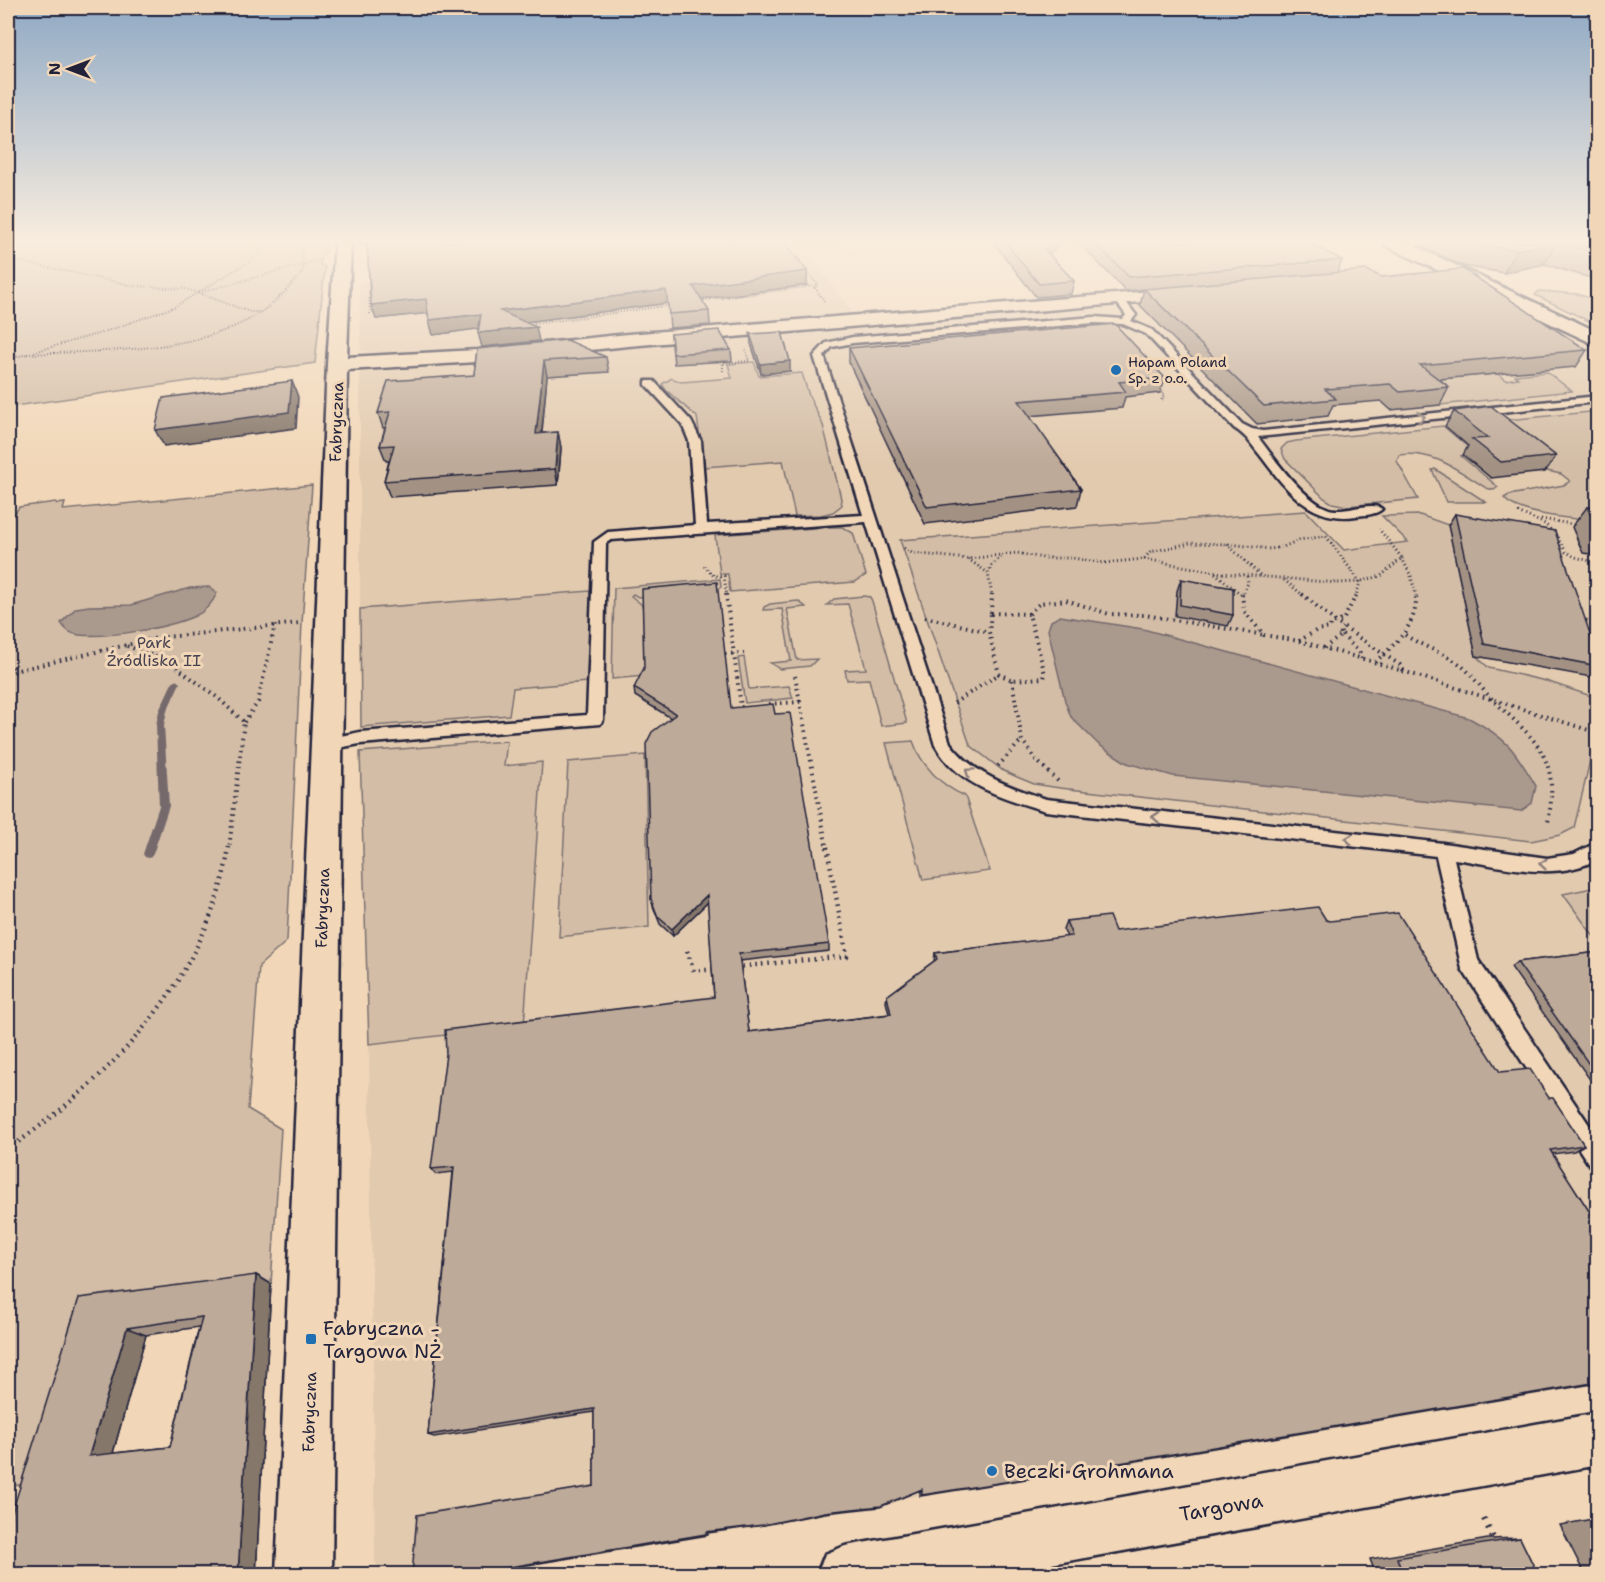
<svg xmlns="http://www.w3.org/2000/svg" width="1605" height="1582" font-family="'Shantell Sans',sans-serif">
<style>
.built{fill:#e2caaf}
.green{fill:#d3bda6;stroke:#7a7070;stroke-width:1.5}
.water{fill:#aa998d;stroke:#74696c;stroke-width:1.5}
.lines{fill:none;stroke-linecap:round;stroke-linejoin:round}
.stream{fill:#74696c;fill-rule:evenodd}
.service-casing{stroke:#22223b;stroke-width:5}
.minor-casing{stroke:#22223b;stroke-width:5}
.tertiary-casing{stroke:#22223b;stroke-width:5}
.path-far4{stroke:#22223b;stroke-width:2;stroke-dasharray:1 2;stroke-linecap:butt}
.path-far3{stroke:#22223b;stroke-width:3;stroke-dasharray:1 3;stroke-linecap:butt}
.path-far2{stroke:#22223b;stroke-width:4;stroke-dasharray:1.5 4.5;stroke-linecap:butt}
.path-far1{stroke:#22223b;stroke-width:4.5;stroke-dasharray:1.5 5;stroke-linecap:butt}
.path{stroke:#22223b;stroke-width:6;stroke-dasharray:2 7;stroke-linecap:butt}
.service{fill:#f1d7b8;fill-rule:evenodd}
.minor{fill:#f1d7b8;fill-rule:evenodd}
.tertiary{fill:#f1d7b8;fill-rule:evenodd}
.wall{fill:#a39284;stroke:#22223b;stroke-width:1.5;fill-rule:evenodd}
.shaded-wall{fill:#85776b;stroke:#22223b;stroke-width:1.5}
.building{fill:#beaa99;stroke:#22223b;stroke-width:1.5;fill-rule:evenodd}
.oneway{stroke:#8a7c7a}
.poi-dot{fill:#1f6fb2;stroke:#f1d7b8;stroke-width:2}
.labels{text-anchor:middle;stroke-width:6;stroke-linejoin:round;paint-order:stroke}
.far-poi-label{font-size:14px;fill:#22223b;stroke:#f1d7b8;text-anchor:start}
.street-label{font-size:16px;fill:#22223b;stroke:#f1d7b8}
.park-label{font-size:16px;fill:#454150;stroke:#f1d7b8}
.near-poi-label{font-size:20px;fill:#22223b;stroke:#f1d7b8;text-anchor:start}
.near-street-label{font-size:20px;fill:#22223b;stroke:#f1d7b8}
</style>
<rect width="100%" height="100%" fill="#f1d7b8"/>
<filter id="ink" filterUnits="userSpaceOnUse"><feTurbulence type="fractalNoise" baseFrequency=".0167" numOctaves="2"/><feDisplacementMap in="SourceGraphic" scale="12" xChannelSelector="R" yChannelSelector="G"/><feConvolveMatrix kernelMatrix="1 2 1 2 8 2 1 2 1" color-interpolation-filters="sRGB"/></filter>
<g filter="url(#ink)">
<!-- built -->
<path class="built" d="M636,242H843L855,254L806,251L853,313L865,317L502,349L386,356V354L361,351L359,283Z
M1460,284L1597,350V1383L444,1574H383L375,1562L369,1044L360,752V373L424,364L1272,294Z"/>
<!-- green -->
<path class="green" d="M8,242H326V253L321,255L320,265L325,267L315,363L8,407Z
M1539,291L1577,294L1597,300V325L1535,295Z
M754,362L759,376L802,373L809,396L823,425L840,494L842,505L833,512L821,515L795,516L783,461L704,467L697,417L666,390L662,384L672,378L681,382L732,378L728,364Z
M1547,372L1572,391L1440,405L1411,382L1482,375L1498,374L1506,380L1518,378L1515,375Z
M1590,412L1597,417V521C1577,519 1517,515 1504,498L1509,495L1564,485L1570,481L1561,474L1547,471L1485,422Z
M1443,426L1475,453L1461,456L1498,487L1494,490L1486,488C1457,470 1434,450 1399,455L1397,461L1418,499L1347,506L1332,503L1324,498L1285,459L1281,449L1287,443L1296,441Z
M1435,469L1486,502H1447L1432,470Z
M312,485L302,623L287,941L259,966L248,1109L281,1129L271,1284L171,1297L44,1480L8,1487V516L14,515L19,507L56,502L57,504L65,503L63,510Z
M1306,511L1344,550L1408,542L1382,516L1420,515L1448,525L1476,656L1489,668L1546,681L1597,698C1597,742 1584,785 1574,828L1560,835L1531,841L1060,788L1034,784L1017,777L1002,770L970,745L900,540Z
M829,527H842L853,533L866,575L855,582L730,592L728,574H720L715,535Z
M720,579L721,587L717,590L638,597L633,594L631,596L641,604L644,610L645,676L612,679L614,588Z
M590,591L588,682L513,688L509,715L361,727L360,609Z
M863,596L870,597L872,601L907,723L881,726L869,679L847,680L845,670L866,669L848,604L827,605L834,599Z
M798,601L806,607L787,609L797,660L817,659L810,666L780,669L770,663L791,661L782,609L763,610L764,607L770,604Z
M744,657L749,689L789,686L793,698L745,703L738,658Z
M507,741L504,766L542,762L524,1026L369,1044L360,752Z
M913,741C921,765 941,786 965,796L990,871L923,880L886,743Z
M645,755L649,927L559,937L568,762Z
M1597,887H1598L1597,941L1563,894Z"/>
<!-- water -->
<path class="water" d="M209,587L217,593C212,604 206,611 195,616C168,628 109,638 79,635C71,634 65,630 61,623L76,608L89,606L131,605L190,588Z
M1060,616L1143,629L1469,718C1507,738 1514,749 1536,786L1532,803L1521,811L1173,776L1127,763L1099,745L1071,717L1065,701L1048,630L1051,621Z"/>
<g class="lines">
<!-- stream -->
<path class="stream" d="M176,680L180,683L167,711L164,725L169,806L153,854L151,857L148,858L145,857L143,854L159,806L156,725L159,711L172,683Z"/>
<defs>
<path id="service" d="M1414,242H1430L1402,250L1398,247Z
M1119,296L1122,297L1136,315L1131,321L1152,330L1242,424L1252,429L1263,431L1598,396V402L1258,437C1274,458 1303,500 1329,509C1344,514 1372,500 1382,509C1376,515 1364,515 1356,516C1309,523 1285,488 1260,455C1251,444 1246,435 1234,428L1146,334L1123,324L1094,323L853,343L832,347L824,356L950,743C974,775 1009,787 1046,799L1443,843L1547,858L1574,854L1598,842V859C1554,883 1500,865 1454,859L1478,960L1598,1138V1169L1590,1166L1462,969L1436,856L1046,811C1004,798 958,786 935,745L866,522L611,540L606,543L603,720L600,724L360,744L327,750L321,748L319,744L321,740L360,732L587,715L594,542L608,532L695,525L689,441L682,424L646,385V381H654L691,421L701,441L707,524L863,515L814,356L826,343L853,337L1094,317L1123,319L1126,315L1114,299Z"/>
<path id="minor" d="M335,242H351L347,357L477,350L628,334L1188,288L1194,289L1197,293L1194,297L1188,298L628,346L477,362L347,370L332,1574H276L327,364Z
M1598,1413V1465L997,1574H817L825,1554L845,1546Z"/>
<path id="tertiary" d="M1384,242H1406L1598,332V346L1386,246Z"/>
</defs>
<!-- service casing -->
<use href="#service" class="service-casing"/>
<!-- minor casing -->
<use href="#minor" class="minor-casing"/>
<!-- tertiary casing -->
<use href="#tertiary" class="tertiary-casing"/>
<!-- path-far4 -->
<path class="path-far4" d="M8,245L16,242
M8,249L50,242
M8,259L135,286L186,289L198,293L319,260
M805,270L818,285L815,288L825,302
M369,283L370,315
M198,293L250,312H259
M698,301L813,286L815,288
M525,325L672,305
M34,352L104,332L174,307L255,258L270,242
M27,354C96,351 186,353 248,320C270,308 288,290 303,271L301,242
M8,359L27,354
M723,371V363L749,361L746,350
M1158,387L1164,393L1163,398"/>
<!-- path-far3 -->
<path class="path-far3" d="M1162,400L1163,396
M1518,512L1545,524L1556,535L1566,552L1575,557L1598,563
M1541,519L1578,525
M1227,544L1261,576
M904,548L912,553L968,559L1017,553L1043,558H1072L1104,563L1144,559L1150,552L1190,543L1230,544L1270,549L1283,547L1299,540L1326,536L1360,582L1356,596
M1402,558L1411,576L1416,596
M968,559L988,573L992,596
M1144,559L1221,573L1338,583L1358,582L1381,576L1402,558L1379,529
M704,566L714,576H724L727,596
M988,573L992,565L1003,555
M1215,573L1242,595
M1284,580L1304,596
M1242,596L1248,583L1247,576"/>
<!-- path-far2 -->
<path class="path-far2" d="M726,594L741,707H744
M1242,594L1244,611L1264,635L1299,641L1374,662L1598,733
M1302,594L1337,623L1400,665L1404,671
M991,613L1029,614L1045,674L1044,678L1012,680L999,674L989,632Z
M991,613L992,594
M1029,614L1040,603L1066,600L1109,614L1145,615L1264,635
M925,617L989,632
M1580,620L1598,622
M1342,635L1360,653L1362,659
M1405,635C1422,646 1441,652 1458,663C1471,672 1479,686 1490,697C1534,740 1561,754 1548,822
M1299,641L1317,630L1330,628L1331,623L1343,620L1357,594
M127,646L171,663L218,698L244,722L229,849
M1324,648L1342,635L1340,631L1343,628
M725,654L744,653
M1375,662C1396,643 1418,625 1416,594
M8,663L18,670
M8,675L18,670L157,638L300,623
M795,676L800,702
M1012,680L1022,740L1036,760L1061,784
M954,703L999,674
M769,704L800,702L827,849
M244,722L258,702L275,625
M998,766L1022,740"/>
<!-- path-far1 -->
<path class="path-far1" d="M687,951L694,971L717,969
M736,967L847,956L827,847
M8,1149C112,1078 209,976 229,847"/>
<!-- path -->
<path class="path" d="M1484,1519L1495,1542"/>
<!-- service -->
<use href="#service" class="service"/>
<!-- minor -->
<use href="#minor" class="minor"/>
<!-- tertiary -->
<use href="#tertiary" class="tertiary"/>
</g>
<!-- wall -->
<path class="wall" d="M358,242L561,244L807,271V285L701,299L709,311L710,325L670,328L668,303L525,322L539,341L482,347L479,328L433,335L428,313L376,319L371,305L367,245L359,246Z
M993,242H1062L1049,254L1074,281L1071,294L1036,297Z
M1078,242H1307L1342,260L1337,273L1381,277L1587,350L1576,367L1439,379L1449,387L1440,405L1391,410L1381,401L1333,405L1328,416L1257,424L1140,305L1144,289L1126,291Z
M1426,242H1598V279L1597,280L1544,264L1504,273L1463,266L1425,248V247L1424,246Z
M671,334L731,350L732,361L674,364Z
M750,334L790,371L761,374L751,344Z
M849,348L1165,378L1160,393L1125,397L1122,408L1029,416L1081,489L1077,506L925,524L849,363Z
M477,349L606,357L609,372L547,376L542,433L558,432L561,448L558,485L390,497L384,481L389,461H386L380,446L385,428H383L378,413L474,375Z
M1454,411L1556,456L1545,472L1491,478L1463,455L1468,446L1445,426Z
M1587,507L1598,509V555L1583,553L1572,527Z
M1455,514L1598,657V670L1591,677L1476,656L1448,525Z
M1181,579L1233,615L1228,626L1175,616L1177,591Z
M634,688L731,708L775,714L829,944V951L740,961L749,1032L889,1014L886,1002L887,996L934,961L935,953L1067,937L1063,929L1066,921L1115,931L1326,920L1500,1072L1549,1098L1584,1145L1574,1151L1552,1154L1598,1225V1383L1113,1465L1114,1468L1109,1470L1070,1472L920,1496V1490L880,1507L825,1513L764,1525L708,1533V1535L468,1575H412L594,1486V1412L434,1437L428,1435L453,1172L436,1174L431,1169L714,997L708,902L673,936L660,924L653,906L651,899L671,718L635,696Z
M1598,952V1091L1511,967L1517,962Z
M256,1275L271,1284L256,1575H8L72,1320ZM199,1327L170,1447L113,1453L146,1335Z
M1598,1518V1575H1585L1560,1525Z
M1520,1538L1538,1575H1376L1370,1559L1488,1539Z"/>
<!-- shaded-wall -->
<path class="shaded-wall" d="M358,242H370L371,244L359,246Z
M1051,242H1062L1041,262L1044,249Z
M1557,242L1544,264L1504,273L1516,250Z
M807,271V285L694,300L693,286Z
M666,290L668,303L503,325L500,311Z
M426,299L430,313L376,319L371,305Z
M481,314L484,328L433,335L429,320Z
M536,327L539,341L482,347L478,333Z
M544,361L547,376L540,449L536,434Z
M790,361V371L761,374L760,364Z
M292,381L298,397L296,428L164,446L155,430Z
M558,432L561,448L558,485L555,469Z
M707,895L708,902L673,936L672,929Z
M256,1275L271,1284L256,1575H238Z
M127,1328L146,1335L111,1460L89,1456Z"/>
<!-- building -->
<path class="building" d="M367,242H560L561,244L573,242H785L807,271L693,286L709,311L669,314L666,290L500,311L536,327L478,333L481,314L429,320L426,299L371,305Z
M1005,242H1051L1044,249L1074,281L1039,284Z
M1094,242H1307L1342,260L1129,277Z
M1470,242H1573L1598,252V254L1557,242L1516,250L1474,244Z
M1463,269L1587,350L1420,365L1449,387L1400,392L1390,384L1325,389L1336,399L1264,406L1144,289L1367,270L1381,277Z
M1115,324L1165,378L1119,382L1126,392L1019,401L1081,489L927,507L849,348Z
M719,330L731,350L673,354L671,334Z
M782,332L790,361L760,364L750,334Z
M567,340L606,357L544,361L536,434L558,432L555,469L384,481L394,445L380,446L390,412L378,413L388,381L474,375L477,349Z
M292,381L289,412L155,430L163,398Z
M1491,406L1556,456L1501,462L1472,439L1488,438L1454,411Z
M1587,507L1598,509V531Z
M1455,514L1555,531L1598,657V666L1484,644Z
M1181,579L1233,588V615L1180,605Z
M717,582L731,708L773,704L775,714L790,713L829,944L739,954L749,1032L891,1014L887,996L937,959L935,953L1072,936L1066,921L1109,916L1115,931L1318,907L1326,920L1330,921L1398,913L1500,1072L1530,1069L1549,1098H1553L1584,1145L1550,1150L1598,1225V1382L1113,1464L1114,1468L1074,1471L922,1495V1489L881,1506L825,1512L763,1525L706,1532V1534L463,1575H412L417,1515L594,1486V1409L428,1435L454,1167L431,1169L446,1054L445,1030L714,997L707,895L672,929L658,917L651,899L646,744L652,732L676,714L634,688L644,668L642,589Z
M1598,952V1077L1517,962Z
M256,1275L238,1575H8V1525L79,1298ZM202,1317L170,1447L89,1456L127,1328Z
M1520,1538L1538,1575H1403L1397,1558Z"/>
<!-- one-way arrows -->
<defs><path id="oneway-chevron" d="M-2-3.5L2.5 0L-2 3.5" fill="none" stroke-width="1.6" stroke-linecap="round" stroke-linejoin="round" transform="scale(1.5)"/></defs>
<g class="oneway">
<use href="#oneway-chevron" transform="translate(1421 417) rotate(-6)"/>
<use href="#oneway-chevron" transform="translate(969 772) rotate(-145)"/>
<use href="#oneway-chevron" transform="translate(1156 817) rotate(-174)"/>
<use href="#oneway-chevron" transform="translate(1349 839) rotate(-173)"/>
<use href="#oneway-chevron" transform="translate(1543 864) rotate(-175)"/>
</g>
</g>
<!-- sky -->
<linearGradient id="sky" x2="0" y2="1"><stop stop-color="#8fa9c4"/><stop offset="0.52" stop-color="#f9eddf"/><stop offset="1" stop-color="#f9eddf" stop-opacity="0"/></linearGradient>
<rect width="1605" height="464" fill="url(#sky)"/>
<!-- markers -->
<g class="poi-dot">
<circle cx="1116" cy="370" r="6"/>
<rect x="305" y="1333" width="12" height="12" rx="3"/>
<circle cx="992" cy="1471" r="6"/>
</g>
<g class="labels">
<!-- far-poi labels -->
<g class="far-poi-label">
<text x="1128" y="367">Hapam Poland<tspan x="1128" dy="16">Sp. z o.o.</tspan></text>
</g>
<!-- street labels -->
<g class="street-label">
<text transform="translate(336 422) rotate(-88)" y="6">Fabryczna</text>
<text transform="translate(322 908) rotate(-88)" y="6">Fabryczna</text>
<text transform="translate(309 1412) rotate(-88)" y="6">Fabryczna</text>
</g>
<!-- park labels -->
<g class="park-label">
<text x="154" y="648">Park<tspan x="154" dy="18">Źródliska II</tspan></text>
</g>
<!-- near-poi labels -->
<g class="near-poi-label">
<text x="323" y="1335">Fabryczna -<tspan x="323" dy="23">Targowa NŻ</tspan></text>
<text x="1004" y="1478">Beczki Grohmana</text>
</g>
<!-- near-street labels -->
<g class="near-street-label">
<text transform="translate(1221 1507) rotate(-10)" y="7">Targowa</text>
</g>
</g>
<!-- margin -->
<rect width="1605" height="1582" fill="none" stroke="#f1d7b8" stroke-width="30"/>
<rect x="15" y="15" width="1575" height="1552" fill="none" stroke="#22223b" stroke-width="2" filter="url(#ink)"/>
<!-- north arrow -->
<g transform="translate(69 69) rotate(270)" stroke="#f1d7b8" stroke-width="4.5" paint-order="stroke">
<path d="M0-4.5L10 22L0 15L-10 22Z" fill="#22223b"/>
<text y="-9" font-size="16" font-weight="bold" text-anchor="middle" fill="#22223b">N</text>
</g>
</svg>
